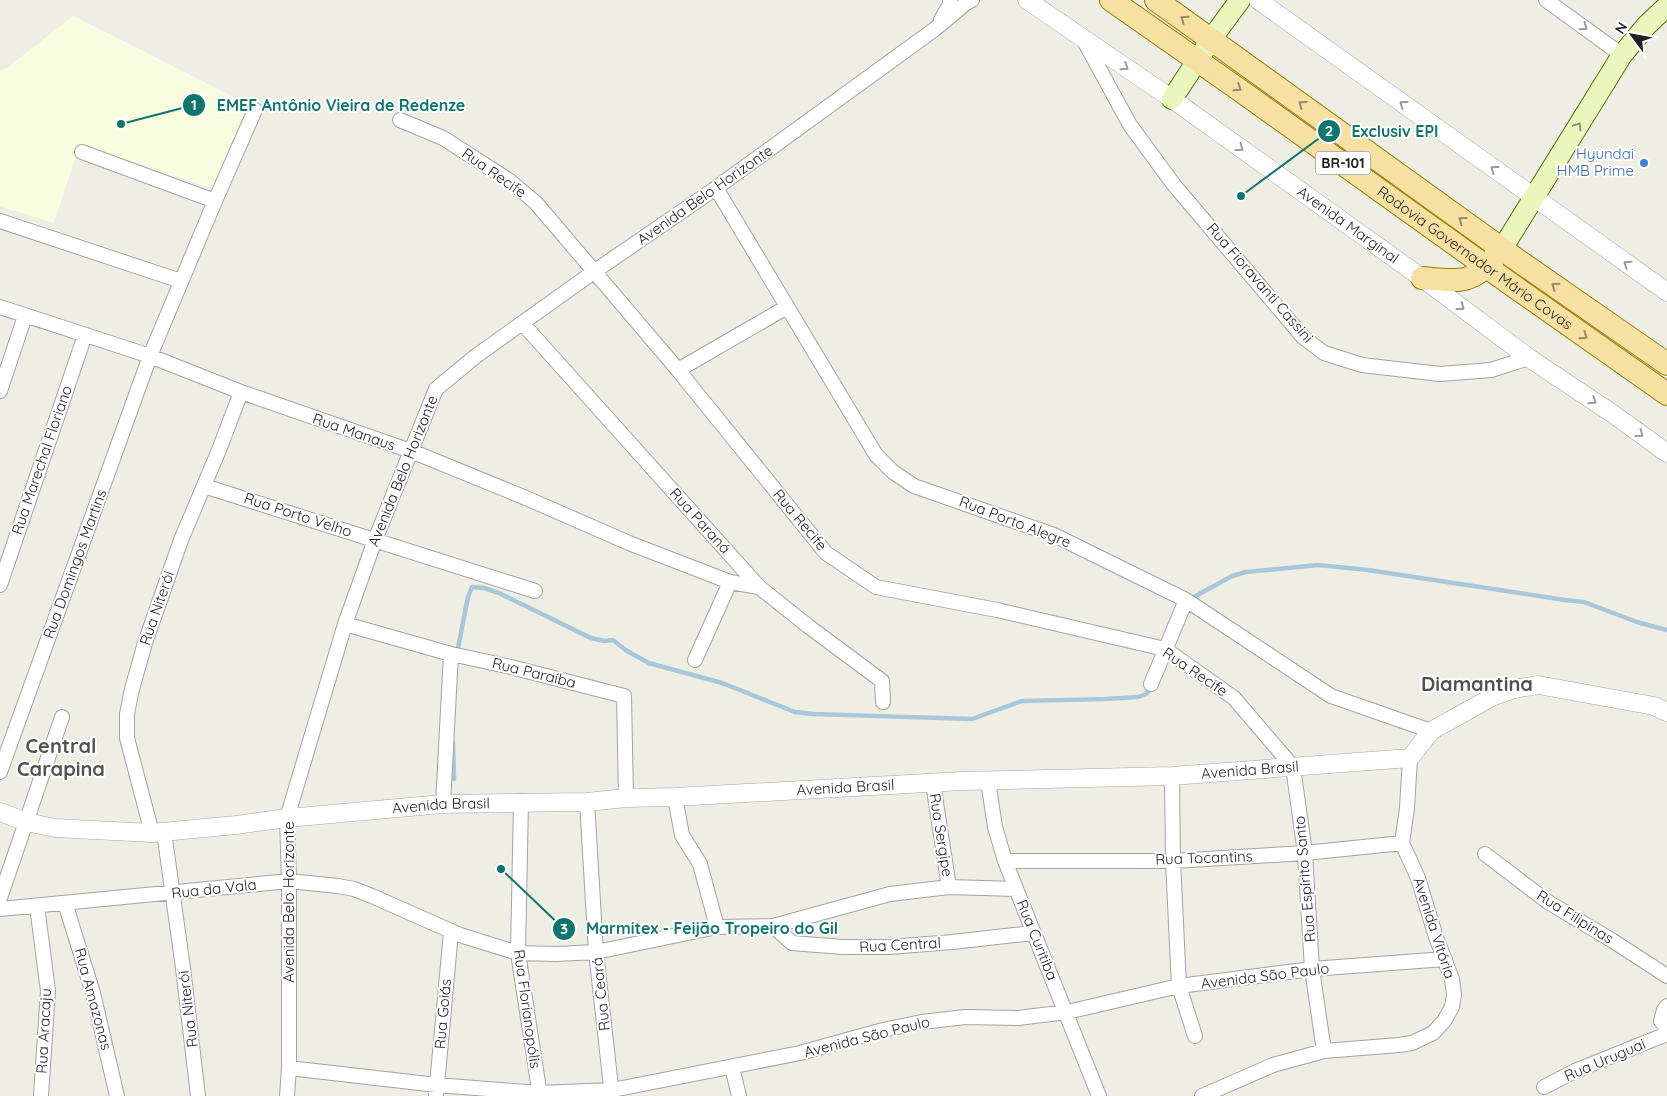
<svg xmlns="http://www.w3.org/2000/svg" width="1667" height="1096" font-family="Quicksand,sans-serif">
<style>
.education{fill:#f8fde0}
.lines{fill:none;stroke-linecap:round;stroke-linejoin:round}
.stream{stroke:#a8c7db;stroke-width:4.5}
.minor-casing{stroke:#a3a3a3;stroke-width:16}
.tertiary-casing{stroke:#a3a3a3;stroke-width:19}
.secondary-casing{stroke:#55710a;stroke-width:22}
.primary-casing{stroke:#927c07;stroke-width:24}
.minor{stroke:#fff;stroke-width:14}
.tertiary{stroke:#fff;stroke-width:18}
.secondary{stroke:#eaf6bc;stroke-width:20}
.primary{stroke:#f7e1a2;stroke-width:22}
.oneway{stroke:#968a67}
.oneway2{stroke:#9a9a9a}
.oneway3{stroke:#8f9575}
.shop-dot{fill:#3f7fe0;stroke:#fff;stroke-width:2}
.labels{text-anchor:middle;stroke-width:4;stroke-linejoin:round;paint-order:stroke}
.shield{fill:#fff;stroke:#626262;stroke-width:1}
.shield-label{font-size:14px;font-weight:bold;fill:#1f1f1f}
.shop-label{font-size:15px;fill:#366cbe;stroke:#fff;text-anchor:end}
.street-label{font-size:15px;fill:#1f1f1f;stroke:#fff}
.district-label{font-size:20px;font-weight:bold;fill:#525252;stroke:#fff}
.leader{fill:none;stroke:#0f766e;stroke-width:2}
.callout-dot{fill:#0f766e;stroke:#fff;stroke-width:2}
.mark-label{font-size:15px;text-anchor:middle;font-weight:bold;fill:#fff}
.callout-label{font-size:16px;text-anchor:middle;font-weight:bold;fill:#0f766e;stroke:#fff;stroke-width:4;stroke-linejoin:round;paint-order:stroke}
</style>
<rect width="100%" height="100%" fill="#efeee5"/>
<!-- education -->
<path class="education" d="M73,16L250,105L213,189L80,144L54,223L0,206V70L7,68Z"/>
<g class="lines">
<!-- stream -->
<path class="stream" d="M1194,597L1232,576L1246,572L1318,565L1368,570L1565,600L1584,602L1637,622L1667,630
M457,653L468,597L472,587L484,588L499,593L591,638L604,641L613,640L627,651L649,663L722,683L795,712L813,714L972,719L1022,701L1106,699L1138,697L1146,694L1153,686
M453,742L454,779"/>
<defs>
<path id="minor" d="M1546,0L1622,55
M941,20L950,4V0
M1083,39L1130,125L1174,185L1303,337L1324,353L1362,365L1440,374L1491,370L1529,358
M400,120L443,138L510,181L536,203L678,370L826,553L876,587L997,610L1165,649L1234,698L1293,767L1305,853L1312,969L1324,1051
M82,152L215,201
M716,188L876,455L893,472L914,486L1054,535L1186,600L1331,696L1431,731
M0,221L181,281
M0,307L150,356L241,392L411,451L526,498L629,543L730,582L759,587
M523,324L759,587L808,626L882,681L883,702
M678,370L787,307
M0,391L25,316
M204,486L535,591
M0,585L85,335
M345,624L451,654L511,667L624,696L626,798
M695,660L730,582
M1151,684L1186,600
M0,772L150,356L215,201L255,110
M1172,776L1173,861L1179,986L1195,1036
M988,781L995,827L1005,861L1099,1096
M933,783L949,887
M675,797L682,835L700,864L717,927
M521,801L518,953L540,1096
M587,802L596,952L612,1096
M443,804L451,654
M164,832L183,968L198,1096
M152,833L127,738V714L132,689L145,643L181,540L219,450L241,392
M1485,854L1548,902L1613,941L1667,976
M1005,861H1173L1305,853L1402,843
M0,898L62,717
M65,903L93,993L117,1096
M37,906L48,991L41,1096
M0,909L289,881L338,886L354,889L372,896L460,935L518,953L556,954L596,952L717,927L773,926L890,894L949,887L1016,889
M773,926L792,943L843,947H889L952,942L1033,933
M1667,1006L1664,1010L1661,1021L1667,1029
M732,1067L739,1096
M289,1068L437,1085L539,1093L612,1090L800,1053L883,1030L922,1022L965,1017L1018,1018L1067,1012L1179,986L1312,969L1445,959
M1544,1087L1575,1071L1667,1034
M287,1096L289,1068V881L287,818L345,624L375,540L436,389L476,356L595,271L716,188L935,29L966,3L972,0
M436,1096L451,932
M1202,1096L1273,1065L1324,1051L1399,1045L1412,1043L1433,1033L1444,1021L1452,1007L1454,995L1452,979L1436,937L1418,878L1402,843L1407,808L1410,758"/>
<g id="tertiary">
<path id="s1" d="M1027,0L1172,99L1422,278L1529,358L1613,414L1667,453"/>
<path d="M1258,0L1667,292"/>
<path id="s2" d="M0,812L26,822L55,828L152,833L236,825L287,818L443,804L587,802L626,798L675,797L962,781L1172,776L1410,758L1431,731L1494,696L1514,689L1538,685L1654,706L1667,712"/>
</g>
<path id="secondary" d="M1172,99L1212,38L1240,0
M1502,249L1622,55L1646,26L1667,6"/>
<g id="primary">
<path id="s3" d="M1111,0L1241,91L1505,280L1667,394"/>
<path d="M1156,0L1513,257L1667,364"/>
<path d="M1422,278C1457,281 1472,286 1496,255"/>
</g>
</defs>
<!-- minor casing -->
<use href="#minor" class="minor-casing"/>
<!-- tertiary casing -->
<use href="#tertiary" class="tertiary-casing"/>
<!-- secondary casing -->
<use href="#secondary" class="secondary-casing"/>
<!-- primary casing -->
<use href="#primary" class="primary-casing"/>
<!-- minor -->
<use href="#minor" class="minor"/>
<!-- tertiary -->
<use href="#tertiary" class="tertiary"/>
<!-- secondary -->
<use href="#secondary" class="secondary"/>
<!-- primary -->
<use href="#primary" class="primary"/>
</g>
<!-- one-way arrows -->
<defs><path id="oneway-chevron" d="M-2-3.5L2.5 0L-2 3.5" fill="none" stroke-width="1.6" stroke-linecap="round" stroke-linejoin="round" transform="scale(1.25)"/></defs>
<g class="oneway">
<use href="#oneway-chevron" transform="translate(1184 19) rotate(-145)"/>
<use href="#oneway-chevron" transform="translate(1238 88) rotate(34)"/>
<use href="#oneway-chevron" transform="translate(1302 104) rotate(-144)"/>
<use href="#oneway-chevron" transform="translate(1462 220) rotate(-144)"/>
<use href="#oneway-chevron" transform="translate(1555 286) rotate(-145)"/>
<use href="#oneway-chevron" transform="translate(1584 336) rotate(35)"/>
</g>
<g class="oneway2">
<use href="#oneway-chevron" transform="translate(1584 27) rotate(35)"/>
<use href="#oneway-chevron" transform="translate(1125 67) rotate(34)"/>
<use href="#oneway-chevron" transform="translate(1403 104) rotate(-144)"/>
<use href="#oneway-chevron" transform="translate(1240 148) rotate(36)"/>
<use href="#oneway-chevron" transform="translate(1494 169) rotate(-144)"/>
<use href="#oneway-chevron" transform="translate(1627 264) rotate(-145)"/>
<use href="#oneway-chevron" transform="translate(1461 307) rotate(37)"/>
<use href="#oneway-chevron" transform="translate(1593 401) rotate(34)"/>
<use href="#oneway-chevron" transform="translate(1640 434) rotate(36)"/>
</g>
<use class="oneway3" href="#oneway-chevron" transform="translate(1578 126) rotate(-58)"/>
<!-- markers -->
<circle class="shop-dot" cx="1644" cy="163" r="5"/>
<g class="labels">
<!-- shield labels -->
<rect class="shield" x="1315.5" y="151.5" width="55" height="23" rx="4"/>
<g class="shield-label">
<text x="1343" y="168">BR-101</text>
</g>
<!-- shop labels -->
<g class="shop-label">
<text x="1634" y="159">Hyundai<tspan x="1634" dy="17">HMB Prime</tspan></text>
</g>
<!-- street labels -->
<g class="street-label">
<text transform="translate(494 173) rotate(35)" y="5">Rua Recife</text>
<text transform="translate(705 195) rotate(-35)" y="5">Avenida Belo Horizonte</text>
<text dy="5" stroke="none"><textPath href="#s1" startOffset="392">Avenida Marginal</textPath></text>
<text dy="5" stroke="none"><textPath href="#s3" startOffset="446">Rodovia Governador Mário Covas</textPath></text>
<text transform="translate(1260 283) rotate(49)" y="5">Rua Fioravanti Cassini</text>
<text transform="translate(354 432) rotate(19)" y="5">Rua Manaus</text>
<text transform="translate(42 460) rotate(-71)" y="5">Rua Marechal Floriano</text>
<text transform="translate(403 471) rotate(-68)" y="5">Avenida Belo Horizonte</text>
<text transform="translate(298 515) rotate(18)" y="5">Rua Porto Velho</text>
<text transform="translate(800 520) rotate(50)" y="5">Rua Recife</text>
<text transform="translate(700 521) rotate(48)" y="5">Rua Paraná</text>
<text transform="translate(1015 522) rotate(21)" y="5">Rua Porto Alegre</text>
<text transform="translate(75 564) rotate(-70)" y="5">Rua Domingos Martins</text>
<text transform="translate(157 608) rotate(-71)" y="5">Rua Niterói</text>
<text transform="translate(1195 672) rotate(34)" y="5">Rua Recife</text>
<text transform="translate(534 673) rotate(14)" y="5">Rua Paraíba</text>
<text dy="5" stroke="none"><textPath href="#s2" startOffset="1255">Avenida Brasil</textPath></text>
<text dy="5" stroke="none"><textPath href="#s2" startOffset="850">Avenida Brasil</textPath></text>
<text dy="5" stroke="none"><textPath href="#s2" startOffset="445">Avenida Brasil</textPath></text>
<text transform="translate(941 835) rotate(81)" y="5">Rua Sergipe</text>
<text transform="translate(1204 858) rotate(-2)" y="5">Rua Tocantins</text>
<text transform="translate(1305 879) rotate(-95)" y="5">Rua Espírito Santo</text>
<text transform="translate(214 889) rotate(-6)" y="5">Rua da Vala</text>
<text transform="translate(289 902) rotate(-90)" y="5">Avenida Belo Horizonte</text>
<text transform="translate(1575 917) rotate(32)" y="5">Rua Filipinas</text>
<text transform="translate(1434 928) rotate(72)" y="5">Avenida Vitória</text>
<text transform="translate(1037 940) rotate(68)" y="5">Rua Curitiba</text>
<text transform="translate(900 945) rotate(-3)" y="5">Rua Central</text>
<text transform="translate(1265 976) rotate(-7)" y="5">Avenida São Paulo</text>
<text transform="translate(601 994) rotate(-96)" y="5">Rua Ceará</text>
<text transform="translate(93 999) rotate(75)" y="5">Rua Amazonas</text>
<text transform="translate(188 1009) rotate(-97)" y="5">Rua Niterói</text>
<text transform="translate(527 1009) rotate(82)" y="5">Rua Florianopólis</text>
<text transform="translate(443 1014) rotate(-85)" y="5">Rua Goiás</text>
<text transform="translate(44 1031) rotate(-87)" y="5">Rua Aracaju</text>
<text transform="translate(867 1037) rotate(-14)" y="5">Avenida São Paulo</text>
<text transform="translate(1605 1060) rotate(-23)" y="5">Rua Uruguai</text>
</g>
<!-- district labels -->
<g class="district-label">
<text x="1477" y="691">Diamantina</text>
<text x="61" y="753">Central<tspan x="61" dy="23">Carapina</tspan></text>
</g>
</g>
<!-- callouts -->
<path class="leader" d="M121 124L194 105M1241 196L1329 131M501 869L564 929"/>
<g class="callout-dot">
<circle cx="121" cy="124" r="5"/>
<circle cx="1241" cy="196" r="5"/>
<circle cx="501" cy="869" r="5"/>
<circle cx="194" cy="105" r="12"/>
<circle cx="1329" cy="131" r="12"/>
<circle cx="564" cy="929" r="12"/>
</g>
<g class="mark-label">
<text x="194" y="110">1</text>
<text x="1329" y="136">2</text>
<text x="564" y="934">3</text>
</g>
<g class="callout-label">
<text x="341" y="111">EMEF Antônio Vieira de Redenze</text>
<text x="1395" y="137">Exclusiv EPI</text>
<text x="712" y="934">Marmitex - Feijão Tropeiro do Gil</text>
</g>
<!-- north arrow -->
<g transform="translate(1632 35) rotate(302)" stroke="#ffffff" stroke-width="4" paint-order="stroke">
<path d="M0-4L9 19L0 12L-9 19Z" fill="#1f1f1f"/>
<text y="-8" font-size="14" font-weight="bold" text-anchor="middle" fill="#1f1f1f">N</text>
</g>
</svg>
